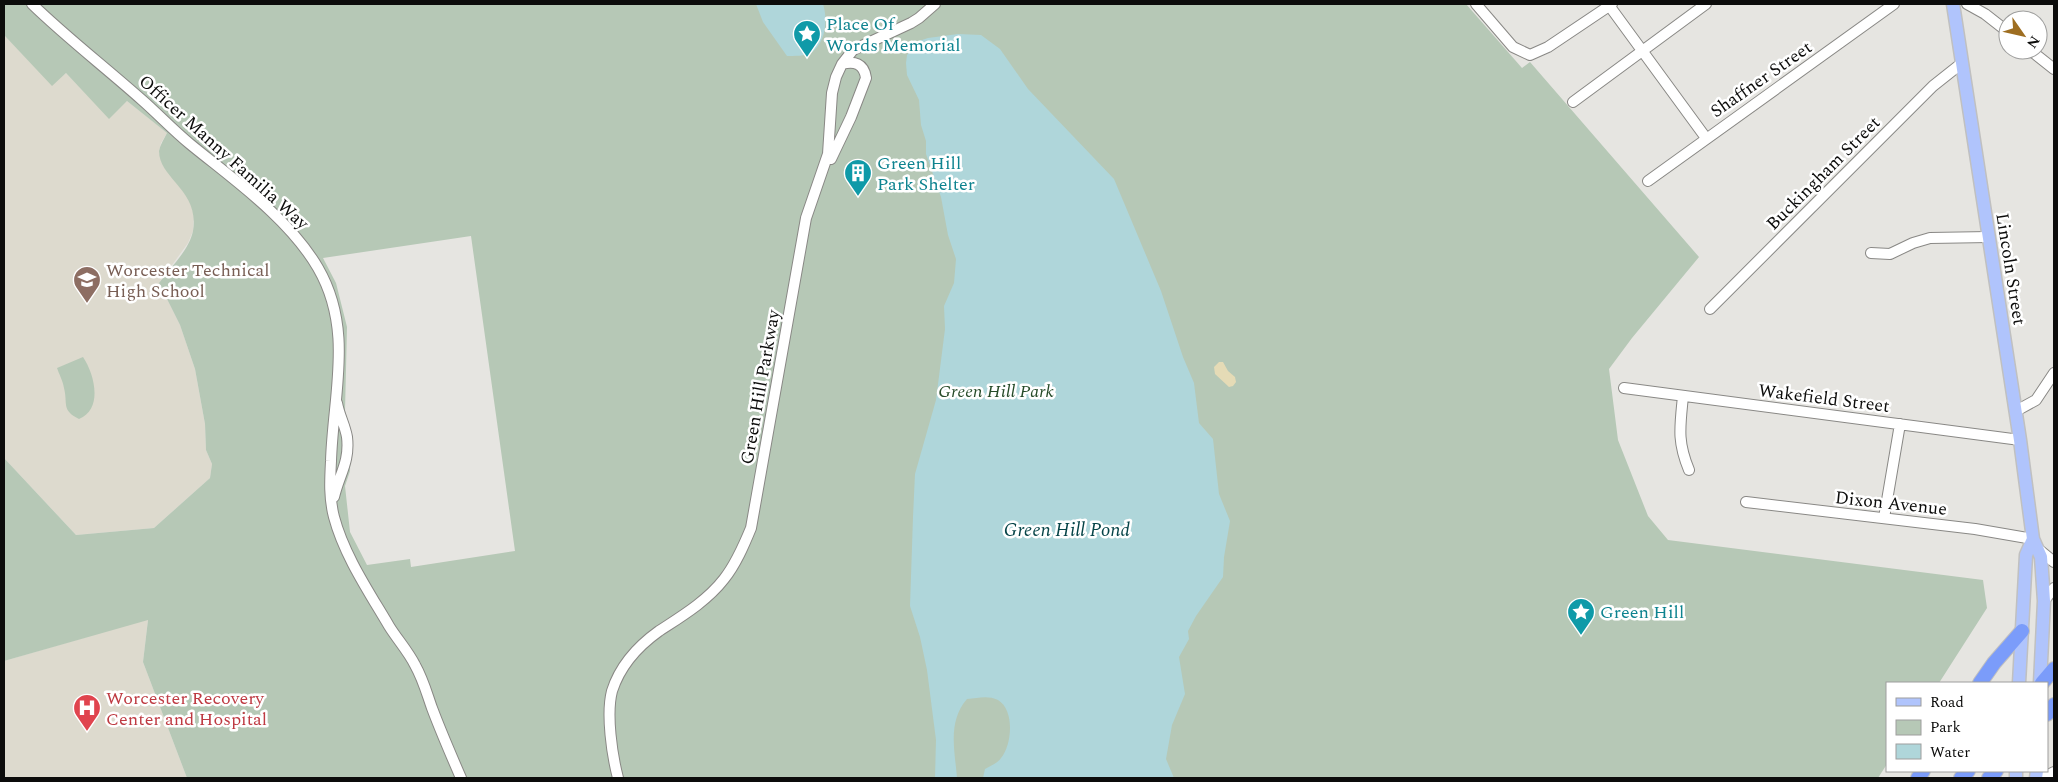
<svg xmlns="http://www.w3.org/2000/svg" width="2058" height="782" font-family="Spectral,serif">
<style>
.built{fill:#dddace}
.green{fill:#b6c8b6;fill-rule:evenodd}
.sand{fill:#e5dbb6}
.water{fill:#afd6da}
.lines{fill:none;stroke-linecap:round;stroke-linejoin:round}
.minor-casing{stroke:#898885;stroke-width:12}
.major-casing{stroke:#c0c0c0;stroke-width:15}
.highway-casing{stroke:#c0c0c0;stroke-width:16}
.minor{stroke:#fff;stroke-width:10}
.major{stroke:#b0c4fc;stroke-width:12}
.highway{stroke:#7b9cfa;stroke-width:14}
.labels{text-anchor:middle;stroke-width:5;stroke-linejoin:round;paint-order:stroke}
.culture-label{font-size:18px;fill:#0d838f;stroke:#fff;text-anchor:start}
.street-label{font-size:18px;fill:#0c0c0b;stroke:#fff}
.education-label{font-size:18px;fill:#785e54;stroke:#fff;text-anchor:start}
.park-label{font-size:18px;font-style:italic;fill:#264b29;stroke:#fff}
.health-label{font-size:18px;fill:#be3a42;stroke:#fff;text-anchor:start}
.water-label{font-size:19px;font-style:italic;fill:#064448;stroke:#fff}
</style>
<rect width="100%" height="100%" fill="#e6e5e1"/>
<!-- built -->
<path class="built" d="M4,35L52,85L66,73L109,118L127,101L167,133L161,143L159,152L162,162L190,201L194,215L193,231L188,243L159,283L180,325L195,369L205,424L206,450L212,464L210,478L154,528L76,535L4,458Z
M148,619L143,662L187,778H4V661Z"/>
<!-- green -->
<path class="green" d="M4,4H1466L1522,68L1530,62L1699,257L1632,338L1609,369L1618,440L1648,516L1668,540L1983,580L1987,608L1939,683H1887V764L1878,778H187L143,662L148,620L4,661V458L76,535L154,528L210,478L212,464L206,450L205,424L195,369L180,325L159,283C171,267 189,250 193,231C200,190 159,179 159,151C160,145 164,139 167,133L127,101L109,119L66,73L52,86L4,35ZM471,236L515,551L411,567L410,559L367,565L350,532L345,486L350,471L351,431L345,411L347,327L336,283L323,258Z
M83,357C95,375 103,409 79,419C61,410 68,404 64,388C63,381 59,374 57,368Z"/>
<!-- sand -->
<path class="sand" d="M1219,362H1223L1228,371L1235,377L1236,382L1233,386L1229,387L1215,374L1214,367Z"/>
<!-- water -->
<path class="water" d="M756,4H823C828,19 826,43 811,53C806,56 793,56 787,56L763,22Z
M958,34L981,35L1000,49L1028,89L1114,179L1161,291L1183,357L1194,383L1199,423L1213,439L1219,494L1230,521L1224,557L1223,577L1196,616L1188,631L1189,639L1179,657L1185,694L1172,725L1166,759L1174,778H983L985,769C990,766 998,763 1001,758C1012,745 1015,710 998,700C988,695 978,698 967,699C947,722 955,751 957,778H935L936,740L927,670L920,637L910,606L913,517L915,474L936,400L945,329L944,306L954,283L956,259L948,235L941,197L926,154V141L921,125L919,100L907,75L906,63L907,55L919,41L928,38Z"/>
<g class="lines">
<defs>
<path id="minor" d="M32,4C67,38 105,67 142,100C158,114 173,130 190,144C234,180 289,218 318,268C354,330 333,394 331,461C330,480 329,498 334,517C344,555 369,592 389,626C397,639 408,651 415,665C423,679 427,694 432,708C441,732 451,755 461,778
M1476,4L1513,47L1530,55L1548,47L1612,4
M1608,4L1706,138
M1967,4L1985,14L2008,32
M2030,50L2054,69
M1573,102L1706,4
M831,159L851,117L866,78C864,63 854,61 842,64
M1648,181L1894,4
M1871,253L1890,254L1913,243L1930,238L1989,237
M1710,309L1933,86L1962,63
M1624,388L2020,440
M1683,396C1680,427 1677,441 1689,470
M2016,411L2036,400L2054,373
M334,497C339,475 350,462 347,437C345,425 339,415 337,403
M1746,502L1975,529L2033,539
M1884,518L1900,424
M2038,549L2054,562
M2044,601L2054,588
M618,778C612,755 606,714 612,691C620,666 638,646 659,631C682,616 707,601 724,579C736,564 744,545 751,528L806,218L828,154L832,93L836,77L842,64L853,50L911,23L919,18L935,4
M2042,778L2054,772"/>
<path id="major" d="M1953,4L2020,440L2033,539L2041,557L2044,601L2040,683
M2019,683L2026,555L2033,539
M2016,778V771
M2036,778L2037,771"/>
<path id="highway" d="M1980,683L1994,663L2022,631
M2042,683L2054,669
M2047,714L2054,705
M1918,778L1923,771
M1961,778L1968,771
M1989,778L1996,771"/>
</defs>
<!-- minor casing -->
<use href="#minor" class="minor-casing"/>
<!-- major casing -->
<use href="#major" class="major-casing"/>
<!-- highway casing -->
<use href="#highway" class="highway-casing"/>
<!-- minor -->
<use href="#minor" class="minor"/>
<!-- major -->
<use href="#major" class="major"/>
<!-- highway -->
<use href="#highway" class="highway"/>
</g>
<!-- icons -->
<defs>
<symbol id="sight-pin" viewBox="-11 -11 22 30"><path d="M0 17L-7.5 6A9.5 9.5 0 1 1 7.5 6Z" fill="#0f9aa8" stroke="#fff"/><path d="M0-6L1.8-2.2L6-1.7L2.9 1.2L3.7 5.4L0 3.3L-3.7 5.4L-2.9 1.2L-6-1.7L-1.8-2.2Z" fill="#fff"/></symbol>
<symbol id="building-pin" viewBox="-11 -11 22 30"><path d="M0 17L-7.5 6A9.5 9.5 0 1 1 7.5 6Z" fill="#0f9aa8" stroke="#fff"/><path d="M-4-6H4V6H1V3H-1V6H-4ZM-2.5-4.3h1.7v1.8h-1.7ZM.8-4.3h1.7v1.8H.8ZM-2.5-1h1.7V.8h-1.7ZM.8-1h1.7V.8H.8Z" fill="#fff"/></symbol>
<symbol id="school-pin" viewBox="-11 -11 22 30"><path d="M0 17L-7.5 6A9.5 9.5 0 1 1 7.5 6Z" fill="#8d6e63" stroke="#fff"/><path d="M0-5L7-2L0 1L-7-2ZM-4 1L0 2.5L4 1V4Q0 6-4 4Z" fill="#fff"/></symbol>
<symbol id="hospital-pin" viewBox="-11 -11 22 30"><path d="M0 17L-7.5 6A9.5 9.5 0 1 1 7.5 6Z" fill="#e0444e" stroke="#fff"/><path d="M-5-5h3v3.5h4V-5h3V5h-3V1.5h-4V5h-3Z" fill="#fff"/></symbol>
</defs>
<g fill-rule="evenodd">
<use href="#sight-pin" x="791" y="18" width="32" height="43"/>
<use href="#building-pin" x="842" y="157" width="32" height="43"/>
<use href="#school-pin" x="71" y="264" width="32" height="43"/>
<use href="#sight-pin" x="1565" y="596" width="32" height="43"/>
<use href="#hospital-pin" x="71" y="692" width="32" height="43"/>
</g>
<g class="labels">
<!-- culture labels -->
<g class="culture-label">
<text x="826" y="30">Place Of<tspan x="826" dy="21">Words Memorial</tspan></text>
<text x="877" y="169">Green Hill<tspan x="877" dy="21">Park Shelter</tspan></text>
<text x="1600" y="618">Green Hill</text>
</g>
<!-- street labels -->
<g class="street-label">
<text transform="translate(1761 79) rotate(-35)" y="6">Shaffner Street</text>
<text transform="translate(224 152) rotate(42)" y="6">Officer Manny Familia Way</text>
<text transform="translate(1823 173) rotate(-45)" y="6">Buckingham Street</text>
<text transform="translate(2011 269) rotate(81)" y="6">Lincoln Street</text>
<text transform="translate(760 387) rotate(-80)" y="6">Green Hill Parkway</text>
<text transform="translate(1824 398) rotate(7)" y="6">Wakefield Street</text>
<text transform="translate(1891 503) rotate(6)" y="6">Dixon Avenue</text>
</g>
<!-- education labels -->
<g class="education-label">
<text x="106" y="276">Worcester Technical<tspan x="106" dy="21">High School</tspan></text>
</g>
<!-- park labels -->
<g class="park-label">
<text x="996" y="397">Green Hill Park</text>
</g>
<!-- health labels -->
<g class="health-label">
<text x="106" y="704">Worcester Recovery<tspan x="106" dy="21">Center and Hospital</tspan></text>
</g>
<!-- water labels -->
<g class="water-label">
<text x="1067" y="536">Green Hill Pond</text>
</g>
</g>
<!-- border -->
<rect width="2058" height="782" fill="none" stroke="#0c0c0b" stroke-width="10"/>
<!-- legend -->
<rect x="1886" y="682" width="162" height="90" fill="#ffffff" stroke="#9e9e9d"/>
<rect x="1896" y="698" width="25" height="8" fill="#b0c4fc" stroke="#9e9e9d"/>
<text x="1930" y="707" font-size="15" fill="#0c0c0b">Road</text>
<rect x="1896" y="720" width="25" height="15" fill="#b6c8b6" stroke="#9e9e9d"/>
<text x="1930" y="732" font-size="15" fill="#0c0c0b">Park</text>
<rect x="1896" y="744" width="25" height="15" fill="#afd6da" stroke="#9e9e9d"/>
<text x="1930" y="757" font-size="15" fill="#0c0c0b">Water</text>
<!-- north arrow -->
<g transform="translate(2023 35) rotate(124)"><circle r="24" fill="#ffffff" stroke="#9e9e9d"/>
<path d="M0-4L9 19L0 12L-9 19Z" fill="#9e6e21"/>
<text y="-8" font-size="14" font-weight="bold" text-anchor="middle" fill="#0c0c0b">N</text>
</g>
</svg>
